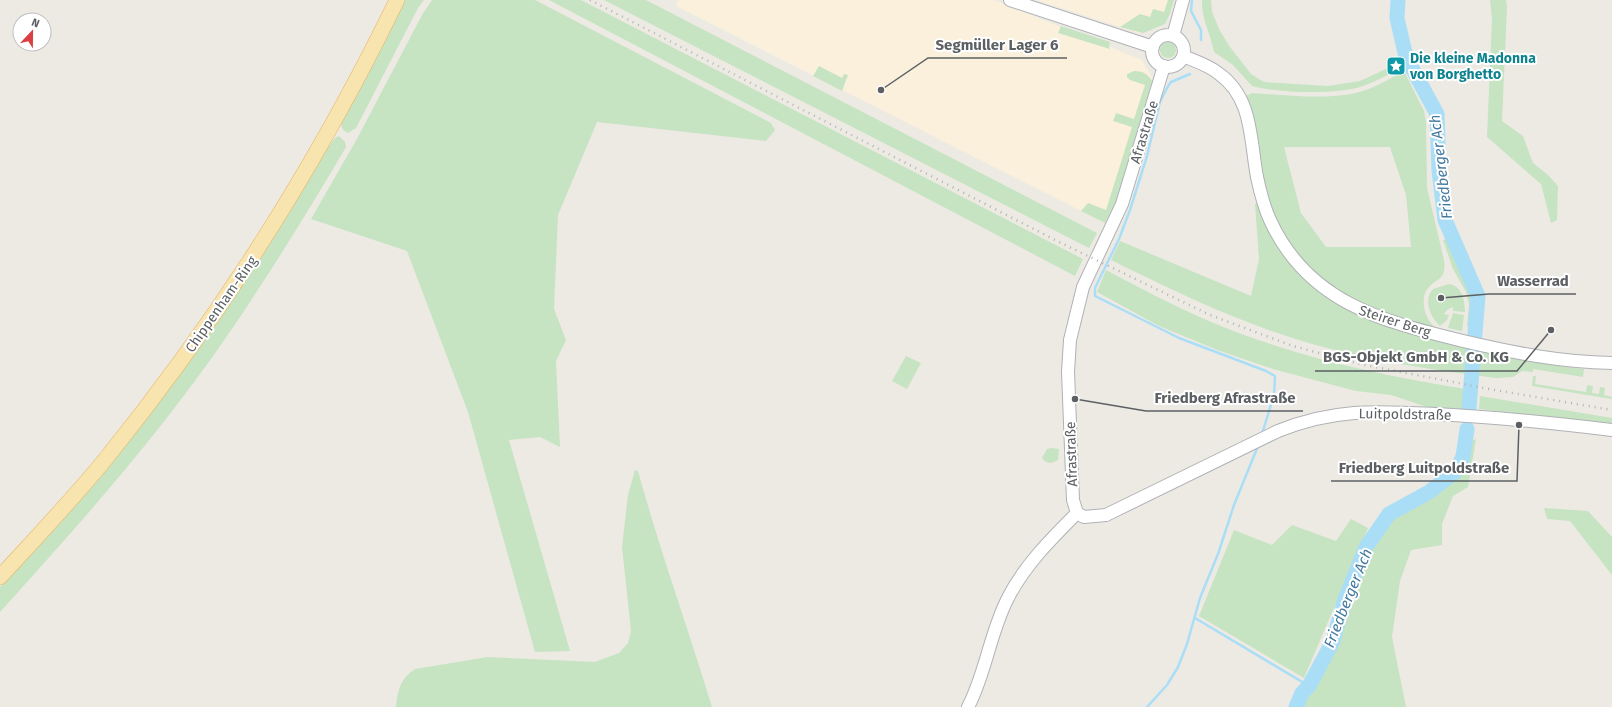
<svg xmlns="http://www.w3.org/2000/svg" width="1612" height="707" font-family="'Fira Sans',sans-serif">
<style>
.commercial{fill:#fbf0db}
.green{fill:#c6e3c2;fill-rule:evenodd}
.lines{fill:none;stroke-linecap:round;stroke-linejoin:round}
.stream{stroke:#aadef7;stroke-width:2.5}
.river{stroke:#aadef7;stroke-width:15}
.minor-casing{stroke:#afb2b5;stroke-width:14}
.major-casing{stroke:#e5b365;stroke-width:16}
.minor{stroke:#fff;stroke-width:12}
.major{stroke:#f8e4ae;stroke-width:15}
.rail{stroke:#b2b3b3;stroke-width:2.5;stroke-dasharray:1 5;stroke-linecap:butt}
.labels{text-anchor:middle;stroke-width:4;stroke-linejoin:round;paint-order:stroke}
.culture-label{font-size:14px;font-weight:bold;fill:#0d838f;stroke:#fff;text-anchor:start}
.street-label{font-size:14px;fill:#5c6063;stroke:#fff}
.water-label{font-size:15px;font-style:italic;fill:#457ba0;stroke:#fff}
.leader{fill:none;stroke:#5c6063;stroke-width:1.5}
.callout-dot{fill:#5c6063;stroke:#fff;stroke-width:1.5}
.callout-label{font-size:15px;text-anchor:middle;font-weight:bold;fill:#5c6063;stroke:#fff;stroke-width:4;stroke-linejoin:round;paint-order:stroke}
</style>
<rect width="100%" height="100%" fill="#edeae4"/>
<!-- commercial -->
<path class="commercial" d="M678,0H994L1142,60L1152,78L1117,199L1105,223L676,6Z
M1036,0H1174L1170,14L1165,24L1139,33Z"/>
<!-- green -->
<path class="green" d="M405,0H424L418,8L356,128L348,133L343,130L341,125L348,109Z
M432,0H535L771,123L775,130L766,141L597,122L558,215L554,309L566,340L556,361L560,447L540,437L509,440L570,651L535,652L468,412L407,251L311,219L358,137L422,15Z
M549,0H581L1083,259L1075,276Z
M604,0H646L1097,233L1089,248Z
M1168,0H1174L1170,14L1165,24L1143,33L1120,27L1140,14L1150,17L1153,9L1164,12Z
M1202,0H1211L1212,12L1220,31L1230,47L1251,74L1264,82L1328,86L1360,81L1401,62L1402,67C1390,74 1377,81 1363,86C1339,95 1277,93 1252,86L1233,65L1214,52C1211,35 1201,18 1202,0Z
M1490,0H1506L1507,7L1502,121L1523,136L1533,163L1548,175L1558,186L1557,220L1551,223L1541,184L1487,137L1492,19Z
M1061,26L1110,42L1109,47L1110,49L1058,33Z
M1160 50a8 8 0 1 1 16 0a8 8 0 1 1-16 0Z
M819,66L842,78L844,74L848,75L842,91L813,76Z
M1134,71C1143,71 1148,74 1152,81L1117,199L1105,223L1081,211L1088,203L1106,210L1132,127L1113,121L1116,113L1134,119L1145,85L1130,80L1127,77V74Z
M1404,71L1424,111L1426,122L1427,188L1444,260C1447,282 1435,277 1426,291C1420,302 1426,321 1436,328C1419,324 1400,321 1383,314C1326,291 1282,252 1266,191C1258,159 1258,127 1246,96L1252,93C1286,95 1323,100 1356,93C1373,89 1389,79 1404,71ZM1284,147H1390L1406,195L1411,247H1326L1301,213Z
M339,136L345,142L346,147C308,212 268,276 225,339C158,436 79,525 0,612V587L24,560L239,289L258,261L323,154L335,138Z
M1259,202C1274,223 1288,244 1303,265C1309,274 1314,284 1322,292C1355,330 1531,364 1584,369L1583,377L1533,369V372L1522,371L1513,377L1496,378C1434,370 1372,361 1312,344C1242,324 1176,292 1111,260L1120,241L1251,296L1259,259L1255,204Z
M1450,238L1474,293L1473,326H1467L1469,304L1466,292L1453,269L1443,240Z
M1106,270C1140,288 1174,306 1209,321C1291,356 1379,375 1466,389L1465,410L1427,407L1391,395L1356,391L1273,369L1220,351L1159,326L1097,292Z
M1449,284C1462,286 1465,300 1465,312L1453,311V307L1447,310L1444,314L1449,315L1447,320L1440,326C1430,317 1423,300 1433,289Z
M1453,313L1464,315L1462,331L1448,328Z
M906,356L921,363L907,389L892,381Z
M1533,376H1536L1535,384L1586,392L1587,385L1593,386L1592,393L1599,394L1600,387L1605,388L1604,395L1612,397V399L1532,386Z
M1480,396L1612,418V425L1479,409Z
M1476,439L1468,487L1453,496L1442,524V545L1411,550L1400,581L1392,637L1406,707H1302L1327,661L1383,509L1418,493L1451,470L1458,446Z
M1051,448L1059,449L1058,460C1052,464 1046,464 1042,458L1047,449Z
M635,470L638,471C660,551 688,628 712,707H396C398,690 400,679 415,669L488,657L595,662L619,653L628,643L631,631L622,547L628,495Z
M1544,508L1588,511L1612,537V575L1570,521L1547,519Z
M1351,519L1368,528L1304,678L1199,616L1234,530L1272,545L1292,525L1336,541Z"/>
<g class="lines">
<!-- stream -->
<path class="stream" d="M1192,0L1191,11L1201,30V40
M1190,74L1171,82L1167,88L1160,102L1147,156L1130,210L1119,239L1095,288V296L1179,338L1266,371L1275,376L1274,395L1262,434
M1195,618L1309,686
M1147,707L1167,685L1178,667L1187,644L1200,598L1218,554L1234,505L1258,446"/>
<!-- river -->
<path class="river" d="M1398,0L1397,18L1406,57L1437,114L1439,171L1445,220L1478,296L1469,408
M1296,707L1302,693L1309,686L1333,641L1344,602L1366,547L1389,514L1429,492L1455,472L1463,457L1467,429"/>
<defs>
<path id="minor" d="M1010,0L1153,47
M1152 51a16 16 0 1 1 32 0a16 16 0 1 1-32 0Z
M1173,36L1183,0
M1183,56C1195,61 1208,65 1218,73C1253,97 1250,140 1257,177C1260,191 1264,207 1270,220C1308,303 1382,321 1463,341C1515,353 1559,362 1612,363
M1077,513L1084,517L1106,515L1278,431C1334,408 1378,411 1436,414C1495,417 1553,423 1612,430
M1077,513L1073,500L1068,372L1070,340L1083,287L1122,204L1164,66
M968,707C986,673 990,632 1008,598C1024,566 1051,539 1077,513"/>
<path id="major" d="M0,577C35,539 71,501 104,461C219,319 317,165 397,0"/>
</defs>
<!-- minor casing -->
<use href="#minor" class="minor-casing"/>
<!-- major casing -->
<use href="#major" class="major-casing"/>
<!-- minor -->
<use href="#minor" class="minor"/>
<!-- major -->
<use href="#major" class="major"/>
<!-- rail -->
<path class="rail" d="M590,0L1061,243L1210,315L1293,346L1360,364L1489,389L1612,410"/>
</g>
<!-- icons -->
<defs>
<symbol id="sight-square" viewBox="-11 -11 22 22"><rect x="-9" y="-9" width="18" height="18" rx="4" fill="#0f9aa8" stroke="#fff"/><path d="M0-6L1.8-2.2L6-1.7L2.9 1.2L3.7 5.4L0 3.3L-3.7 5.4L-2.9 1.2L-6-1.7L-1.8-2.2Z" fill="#fff"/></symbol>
</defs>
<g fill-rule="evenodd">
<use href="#sight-square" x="1385" y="55" width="22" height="22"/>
</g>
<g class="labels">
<!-- culture labels -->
<g class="culture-label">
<text x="1410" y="63">Die kleine Madonna<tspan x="1410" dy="16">von Borghetto</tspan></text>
</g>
<!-- street labels -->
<g class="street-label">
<text transform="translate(1144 132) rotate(-73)" y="5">Afrastraße</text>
<text transform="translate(221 304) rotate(-55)" y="5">Chippenham-Ring</text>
<text transform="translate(1395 321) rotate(18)" y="5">Steirer Berg</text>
<text transform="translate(1405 414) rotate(1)" y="5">Luitpoldstraße</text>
<text transform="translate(1071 454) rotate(-92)" y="5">Afrastraße</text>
</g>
<!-- water labels -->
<g class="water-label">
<text transform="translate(1441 167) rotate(-97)" y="5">Friedberger Ach</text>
<text transform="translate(1348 598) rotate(-68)" y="5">Friedberger Ach</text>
</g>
</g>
<!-- callouts -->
<path class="leader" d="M881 90L928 58H1067M1441 298L1489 294H1576M1551 330L1517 371H1315M1075 399L1146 411H1303M1519 425L1517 481H1331"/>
<g class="callout-dot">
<circle cx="881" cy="90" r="4"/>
<circle cx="1441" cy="298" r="4"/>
<circle cx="1551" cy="330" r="4"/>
<circle cx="1075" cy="399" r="4"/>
<circle cx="1519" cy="425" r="4"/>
</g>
<g class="callout-label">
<text x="997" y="50">Segmüller Lager 6</text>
<text x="1533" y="286">Wasserrad</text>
<text x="1416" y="362">BGS-Objekt GmbH &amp; Co. KG</text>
<text x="1225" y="403">Friedberg Afrastraße</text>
<text x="1424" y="473">Friedberg Luitpoldstraße</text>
</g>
<!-- north arrow -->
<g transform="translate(32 32) rotate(22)"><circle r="19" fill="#ffffff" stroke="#bebfc1"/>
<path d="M0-3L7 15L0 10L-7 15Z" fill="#da3d42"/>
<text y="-6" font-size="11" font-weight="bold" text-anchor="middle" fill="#5c6063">N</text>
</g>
</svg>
